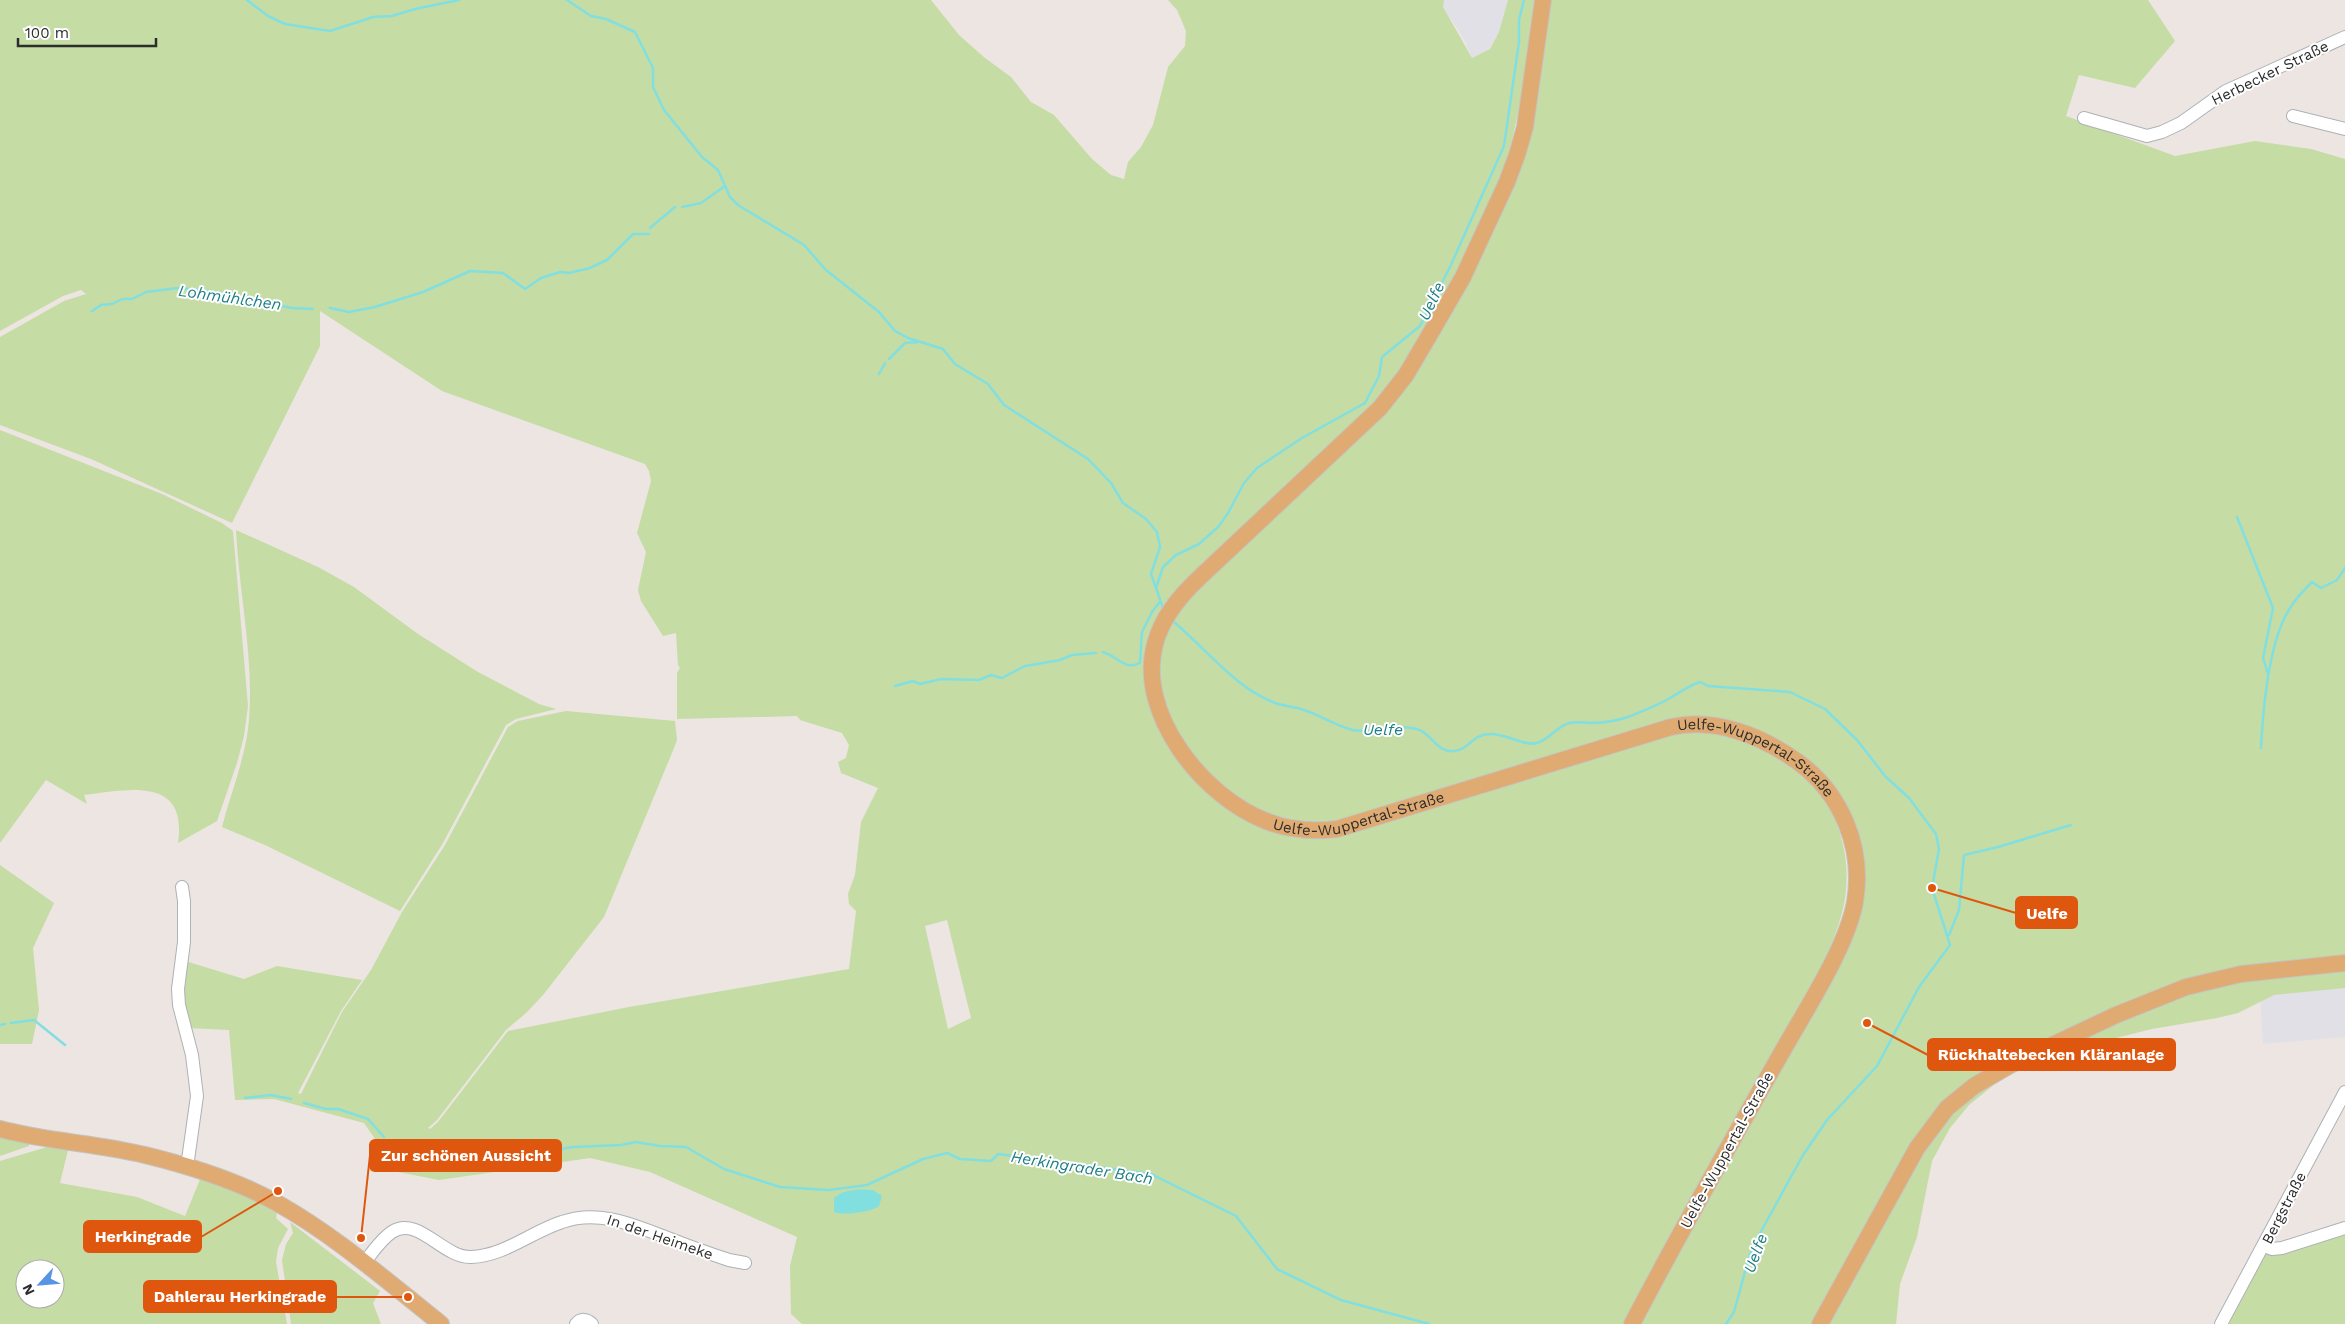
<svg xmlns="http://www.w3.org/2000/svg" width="2345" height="1324" font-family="'Work Sans',sans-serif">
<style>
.industrial{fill:#e0e0e6}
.green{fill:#c5dca5;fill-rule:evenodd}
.water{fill:#82dfe0}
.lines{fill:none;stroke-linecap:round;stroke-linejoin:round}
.stream{stroke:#82dfe0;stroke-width:2.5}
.minor-casing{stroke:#adb2b7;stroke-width:14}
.major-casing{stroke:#c4c4c4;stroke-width:18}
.minor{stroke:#fff;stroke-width:12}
.major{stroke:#e0ab72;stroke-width:16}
.labels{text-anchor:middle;stroke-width:4;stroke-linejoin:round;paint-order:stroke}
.street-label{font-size:15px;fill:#2d2d2d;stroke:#fff}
.water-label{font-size:16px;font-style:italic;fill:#1e7e88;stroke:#fff}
.leader{fill:none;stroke:#df570e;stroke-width:2}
.callout-dot{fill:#df570e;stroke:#fff;stroke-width:2}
.callout{fill:#df570e;stroke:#df570e;stroke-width:2}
.callout-label{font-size:16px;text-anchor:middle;font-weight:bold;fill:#fff}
</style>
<rect width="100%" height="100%" fill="#ece5e1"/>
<!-- industrial -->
<path class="industrial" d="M1444,0H1508L1499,32L1489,49L1472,58L1464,39L1443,7Z
M2345,982V1037L2263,1044L2260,991Z"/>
<!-- green -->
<path class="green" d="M0,0H931L959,35L985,58L1011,77L1031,102L1054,115L1092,159L1111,175L1124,179L1128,162L1141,147L1153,125L1168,67L1185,46L1186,31L1177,10L1168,0H1444L1443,7L1472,58L1490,49L1499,32L1508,0H1539L1526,78L1512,140L1492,211L1461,276L1409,365L1391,391L1374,411L1288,491L1285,487L1286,483L1275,501L1204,573L1380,408L1406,375L1433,329L1463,277L1507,182L1517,155L1525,127L1543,0H2148L2175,41L2135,88L2079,75L2066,116L2175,156L2255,141L2311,149L2345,159V958L2226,971L2145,995L1976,1076L1948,1098L1921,1128L1811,1324H1632C1680,1232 1731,1142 1782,1052C1805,1011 1847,947 1855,902C1864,848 1842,794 1798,762C1762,736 1715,717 1671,727L1337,829C1275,836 1224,805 1187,757C1174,740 1162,723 1155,702C1149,682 1152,661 1155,642C1141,679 1153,725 1177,756C1206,793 1251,831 1300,833C1352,836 1405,814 1452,798C1504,781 1556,764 1608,748C1634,739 1663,726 1691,725C1735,724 1795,755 1820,791C1844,827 1853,871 1842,913C1830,958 1802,1001 1780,1042C1755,1088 1729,1133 1703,1178C1690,1201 1676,1223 1664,1247C1652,1272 1641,1298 1628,1324H802L791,1314L790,1266L797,1237L650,1172L590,1158L439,1180L398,1172L364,1123L274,1099L235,1100L229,1030L187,1028L178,989L182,960L244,979L277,966L362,980L341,1011L298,1093L301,1094L342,1012L371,970L402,912L445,845L508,727L518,721L566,711L675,721L677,740L674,748L604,917L543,995L526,1013L506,1030L437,1120L428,1128L430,1129L438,1122L508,1031L629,1007L849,969L856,911L849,904L848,894L855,875L861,822L878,788L841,773L838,762L846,758L849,745L842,733L800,720L797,716L677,719V673L680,668L678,665L676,633L663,636L641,601L638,590L646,552L637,533L651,481L649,471L645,464L442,391L320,311V346L232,523L91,459L0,425V337L64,301L86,294L81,290L63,296L0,331ZM947,920L971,1018L948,1029L925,926Z
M0,430L162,494L222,523L233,531L248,706L244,736L237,763L217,821L178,843C188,775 127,790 84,795L87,804L46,780L0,843Z
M236,530L318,567L354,587L418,634L478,672L539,704L556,709L516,719L506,725L443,843L400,911L265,845L222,827C231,792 246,757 249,720C254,657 239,593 236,530Z
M0,865L54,903L33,948L39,1010L32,1044H0Z
M2345,970V988L2274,995L2238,1013L2217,1018L2152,1029L2108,1040L2090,1042L2086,1036L2196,990L2247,980Z
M2018,1065L1969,1105L1950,1128L1932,1161L1917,1237L1900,1284L1896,1324H1827L1918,1154L1953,1110Z
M0,1136L29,1144V1146L0,1156Z
M47,1147L68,1150L60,1183L137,1197L185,1216L201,1177L236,1189L277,1212L276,1218L288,1229L278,1248L276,1262L287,1324H0V1161ZM25,1269H55V1299H25Z
M290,1222L380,1291L373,1303L381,1324H291L282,1260L286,1244L293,1233Z
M2345,1230V1324H2223L2262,1254L2278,1252Z"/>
<!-- water -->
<path class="water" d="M873,1190L882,1196L879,1206C872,1212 842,1216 834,1212V1198C844,1189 860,1189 873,1190Z"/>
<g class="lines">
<!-- stream -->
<path class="stream" d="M247,0L268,16L285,24L330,31L373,17L392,16L415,9L459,0
M567,0L591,16L606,19L635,32L653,68V87L664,110L702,157L718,170L730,197L738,205L804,245L826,270L879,312L895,331L908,338L943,349L955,364L988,384L1004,405L1088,459L1111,483L1123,503L1146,519L1157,532L1160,547L1151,574L1156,588
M682,207L701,203L725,186
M650,228L675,207
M330,308L349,312L375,307L423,292L470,271L503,273L525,289L541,278L560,272L569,273L590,268L607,260L633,234H649
M92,311L101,305L112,304L122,299H132L146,292L178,288L208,291L292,308L313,309
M889,359L905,343L918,342
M879,374L885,363
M2237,517L2273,608L2263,658L2268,674
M1164,611L1156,588L1163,567L1176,555L1199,544L1219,526L1228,513L1244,483L1257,468L1302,438L1365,403L1379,376L1382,357L1420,326L1450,267L1504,146L1519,42V20L1524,0
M1174,622C1206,649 1237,690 1278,704C1286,706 1295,707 1304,710C1320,715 1336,726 1353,730C1374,734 1395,723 1417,729C1432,733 1436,753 1454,751C1469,750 1472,734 1490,734C1504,733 1526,747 1537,743C1550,739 1556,727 1569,723C1577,721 1583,723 1591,723C1604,723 1616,721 1628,717C1642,711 1657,706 1670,698C1681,692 1688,686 1700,682L1708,686L1790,692L1825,709L1857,740L1885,776L1909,798L1936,834L1939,849L1932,888L1950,945L1919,987L1877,1066L1827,1120L1803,1155L1759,1235L1749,1257L1734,1312L1726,1324
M1103,652C1117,656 1125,671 1140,663L1142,632L1152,612L1159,603
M895,686L913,681L920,684L941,679L979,680L991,675L1002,678L1025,666L1060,660L1072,655L1096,653
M2261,748C2263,709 2269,637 2292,605C2297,597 2305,589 2312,582L2321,588L2337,580L2345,568
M1949,935L1959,910L1964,855L1998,847L2071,825
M11,1023L34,1020L65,1045
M0,1025L5,1024
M245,1098L271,1095L291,1099
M304,1103L326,1109H338L368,1119L384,1137
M413,1164L454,1167L573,1147L621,1145L636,1142L660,1146L686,1147L724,1169L780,1187L829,1190L867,1185L923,1159L947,1153L960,1159L991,1161L998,1154L1151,1174L1236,1216L1277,1269L1341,1300L1429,1324"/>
<defs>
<path id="minor" d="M2293,116L2345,129
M2084,118L2147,136L2162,132L2181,123L2226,91L2345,37
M182,887L184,901V942L178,989L179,1005L192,1055L197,1096L187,1167
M2265,1246L2272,1249L2282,1248L2345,1228
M364,1263C372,1253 381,1239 392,1232C418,1215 443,1258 471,1257C504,1256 531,1232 562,1222C599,1209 633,1225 668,1238C688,1246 708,1253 729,1260L745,1263
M576,1324C581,1318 587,1319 592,1324
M2221,1324L2345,1092"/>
<g id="major">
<path id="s1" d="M1543,0L1525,127L1517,155L1507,182L1463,277L1433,329L1406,375L1380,408L1199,578C1180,596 1162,617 1155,644C1136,713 1203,797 1266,821C1289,830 1312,832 1337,829L1671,727C1715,717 1762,736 1798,762C1842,794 1864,848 1855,902C1847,947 1805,1011 1782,1052C1731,1142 1680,1232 1632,1324"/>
<path d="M0,1129C48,1142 97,1143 145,1155C190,1166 236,1180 277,1203C336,1236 388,1282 441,1324"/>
<path d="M1820,1324L1917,1148L1947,1108L1974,1086L2012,1064L2116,1015L2186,987L2241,974L2345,963"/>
</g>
</defs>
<!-- minor casing -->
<use href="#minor" class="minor-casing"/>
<!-- major casing -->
<use href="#major" class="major-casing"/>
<!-- minor -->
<use href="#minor" class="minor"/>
<!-- major -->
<use href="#major" class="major"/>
</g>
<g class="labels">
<!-- street labels -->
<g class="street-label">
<text transform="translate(2270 73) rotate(-26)" y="5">Herbecker Straße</text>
<text dy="5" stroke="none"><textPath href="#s1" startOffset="1516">Uelfe-Wuppertal-Straße</textPath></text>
<text dy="5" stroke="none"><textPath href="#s1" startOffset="1096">Uelfe-Wuppertal-Straße</textPath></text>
<text transform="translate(1727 1150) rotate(-61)" y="5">Uelfe-Wuppertal-Straße</text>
<text transform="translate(2284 1208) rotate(-63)" y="5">Bergstraße</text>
<text transform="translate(660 1237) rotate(19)" y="5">In der Heimeke</text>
</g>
<!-- water labels -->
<g class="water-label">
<text transform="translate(230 297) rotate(8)" y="6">Lohmühlchen</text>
<text transform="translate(1431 301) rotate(-65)" y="6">Uelfe</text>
<text x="1383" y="735">Uelfe</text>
<text transform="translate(1082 1167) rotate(9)" y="6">Herkingrader Bach</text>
<text transform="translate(1755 1253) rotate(-70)" y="6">Uelfe</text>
</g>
</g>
<!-- callouts -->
<path class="leader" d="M1932 888L2016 913M1867 1023L1928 1055M361 1238L370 1155M278 1191L201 1237M408 1297L336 1297"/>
<g class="callout-dot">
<circle cx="1932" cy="888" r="5"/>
<circle cx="1867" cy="1023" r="5"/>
<circle cx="361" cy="1238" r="5"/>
<circle cx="278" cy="1191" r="5"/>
<circle cx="408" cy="1297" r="5"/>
</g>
<g class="callout">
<rect x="2016" y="897" width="61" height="31" rx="5"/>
<rect x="1928" y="1039" width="247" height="31" rx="5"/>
<rect x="370" y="1140" width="191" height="31" rx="5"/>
<rect x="84" y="1221" width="117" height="31" rx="5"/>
<rect x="144" y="1281" width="192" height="31" rx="5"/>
</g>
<g class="callout-label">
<text x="2047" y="919">Uelfe</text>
<text x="2051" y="1060">Rückhaltebecken Kläranlage</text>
<text x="466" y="1161">Zur schönen Aussicht</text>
<text x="143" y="1242">Herkingrade</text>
<text x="240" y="1302">Dahlerau Herkingrade</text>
</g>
<!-- north arrow -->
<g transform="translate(40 1284) rotate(244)"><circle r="24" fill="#ffffff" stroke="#ababab"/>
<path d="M0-4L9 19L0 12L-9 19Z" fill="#5694e4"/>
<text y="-8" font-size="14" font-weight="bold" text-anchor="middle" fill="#2d2d2d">N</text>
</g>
<!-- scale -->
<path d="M18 38v8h138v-8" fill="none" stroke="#2d2d2d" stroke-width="2.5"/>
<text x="25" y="38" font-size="15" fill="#2d2d2d" stroke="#ffffff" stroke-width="4" paint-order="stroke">100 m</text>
</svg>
